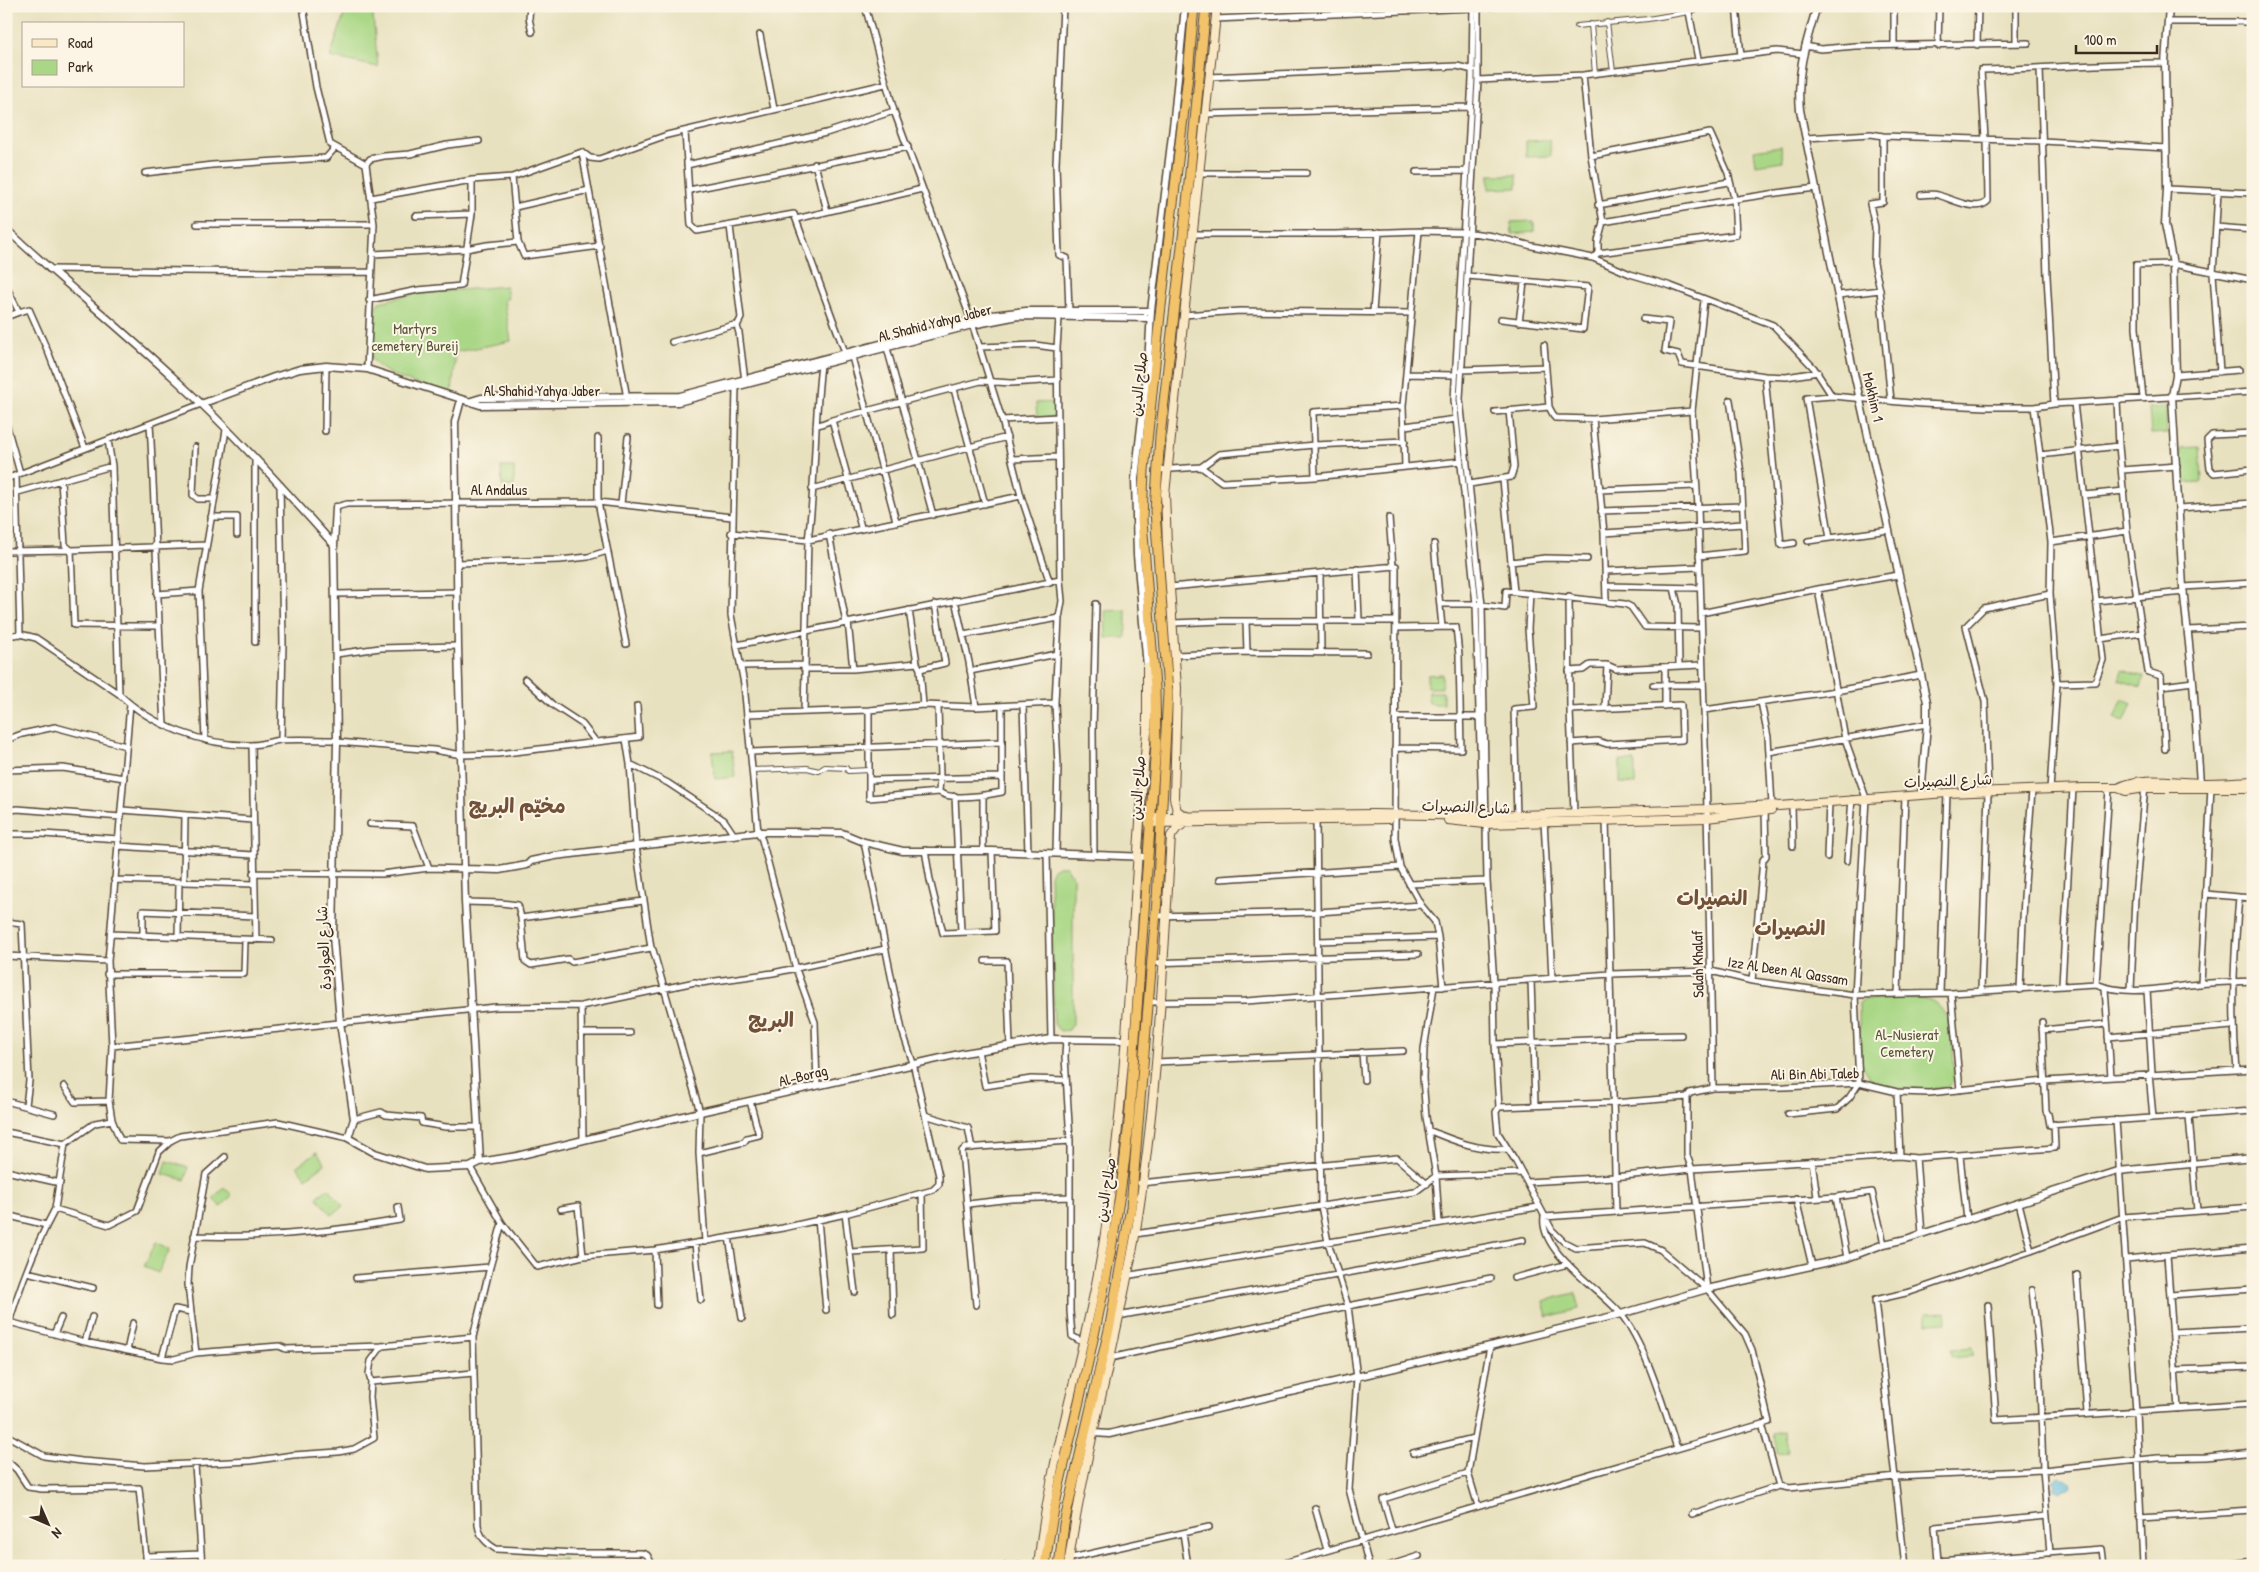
<svg xmlns="http://www.w3.org/2000/svg" width="2259" height="1572" font-family="'Patrick Hand','Playpen Sans Arabic',sans-serif">
<style>
.green{fill:#a9d785;stroke:#728052}
.water{fill:#5fbbdd;stroke:#4d727e}
.lines{fill:none;stroke-linecap:round;stroke-linejoin:round}
.pedestrian-casing{stroke:#554536;stroke-width:6}
.minor-casing{stroke:#554536;stroke-width:8}
.tertiary-casing{stroke:#554536;stroke-width:9}
.secondary-casing{stroke:#554536;stroke-width:10}
.trunk-casing{stroke:#554536;stroke-width:11}
.pedestrian{stroke:#fff;stroke-width:4}
.minor{stroke:#fff;stroke-width:5}
.tertiary{stroke:#fff;stroke-width:6}
.secondary{stroke:#fae7c3;stroke-width:8}
.trunk{stroke:#f2c36a;stroke-width:9}
.labels{text-anchor:middle;stroke-width:4;stroke-linejoin:round;paint-order:stroke}
.street-label{font-size:15px;fill:#3b2a1e;stroke:#fcf5e5}
.park-label{font-size:15px;fill:#565538;stroke:#fcf5e5}
.district-label{font-size:20px;font-weight:bold;fill:#725139;stroke:#fcf5e5}
</style>
<rect width="100%" height="100%" fill="#fcf5e5"/>
<filter id="ink" filterUnits="userSpaceOnUse"><feTurbulence type="fractalNoise" baseFrequency=".02" numOctaves="2"/><feDisplacementMap in="SourceGraphic" scale="10" xChannelSelector="R" yChannelSelector="G"/><feConvolveMatrix kernelMatrix="1 2 1 2 8 2 1 2 1" color-interpolation-filters="sRGB"/></filter>
<filter id="wash" filterUnits="userSpaceOnUse"><feTurbulence type="fractalNoise" baseFrequency=".0096" numOctaves="4" result="noise"/><feDisplacementMap in="SourceGraphic" scale="20" xChannelSelector="R" yChannelSelector="G"/><feGaussianBlur stdDeviation="1.12" result="paint"/><feColorMatrix in="noise" values="0 0 0 0 0 0 0 0 0 0 0 0 0 0 0 0 0 1.4 0 .05"/><feComposite in="paint" operator="in"/></filter>
<g filter="url(#wash)">
<rect width="100%" height="100%" fill="#e8e1bf"/>
<!-- green -->
<path class="green" d="M347,6H372L378,67L330,57Z
M1550,140L1551,156L1526,157V141Z
M1781,146L1783,161L1756,165L1754,150Z
M1489,175H1517V188L1489,189Z
M1534,221V232L1512,234L1511,222Z
M506,286L508,298L504,300L511,341L456,352L452,393C426,385 388,381 371,358L374,310L379,302L414,294Z
M1056,402V417L1037,419L1036,403Z
M2166,407L2167,433L2151,434L2149,408Z
M2200,447L2202,482L2183,483L2181,448Z
M501,467H514V486H502Z
M1126,610V638H1106L1105,611Z
M2122,670L2144,677L2141,687L2119,680Z
M1442,674V688H1427V675Z
M1428,692H1443V704H1431L1430,702H1428Z
M2123,699L2132,703L2124,722L2114,718Z
M732,751L735,777L715,779L712,752Z
M1620,761H1635V784L1620,783Z
M1058,866H1067L1068,872L1073,876V1024L1069,1030L1060,1031L1054,1024L1050,875L1052,870Z
M1864,999C1879,999 1920,996 1933,1002C1956,1014 1953,1058 1954,1081L1947,1088L1898,1089L1871,1081L1860,1062L1859,1003Z
M317,1152L325,1164L306,1178L297,1166Z
M167,1161L188,1167L185,1180L163,1174Z
M224,1187L232,1195L221,1207L213,1199Z
M329,1188L343,1206L332,1215L317,1197Z
M156,1242L170,1249L158,1273L144,1266Z
M1575,1293L1579,1309L1547,1317L1543,1301Z
M1945,1312L1946,1322L1927,1323V1313Z
M1972,1347L1973,1355L1952,1357L1951,1349Z
M1783,1431L1788,1452L1778,1454L1773,1433Z
M565,1559V1566H511V1561Z"/>
<!-- water -->
<path class="water" d="M2060,1476L2070,1482L2071,1487L2061,1493L2054,1490L2056,1485L2053,1482L2056,1478Z"/>
</g>
<g filter="url(#ink)">
<g class="lines">
<defs>
<path id="pedestrian" d="M1607,22L1613,72
M1591,24L1595,74
M1577,26L1648,19L1689,12
M753,770L807,768L819,771L825,767L846,768L848,771L869,770"/>
<path id="minor" d="M303,6L316,87L330,144L366,164L374,224L367,369
M530,6L529,18L532,32
M865,6L894,111L971,320L1002,420L1021,496L1050,583
M939,6H941
M1473,6L1472,79L1454,400L1476,604L1482,817
M1478,6V80L1460,399L1482,605L1487,881L1494,983L1495,1044L1499,1107L1496,1112L1498,1133L1515,1160L1552,1230L1564,1242L1576,1248L1645,1243L1661,1250L1707,1289
M1686,6L1689,12L1698,59
M1736,6L1741,56
M2016,6V43
M1478,8L1496,6
M1689,12L1691,9L1716,6
M1215,19L1473,8
M2169,22H2253
M760,35L774,109
M1894,45V6
M1977,45L1978,6
M1805,46L1821,49L1855,46L2028,43
M1938,46L1939,6
M2040,69L2047,276L2054,404
M1583,75L1591,156L1603,222
M1209,77L1457,66L1473,70
M1478,80L1583,75L1777,51L1803,54
M1205,114L1470,107
M685,132L691,225L697,231L794,214L846,355
M1883,136V202L1870,204L1875,227L1874,263L1880,290L1891,401
M1806,138L1871,134L1883,136L2043,141L2166,148
M1985,139L1981,70C2042,69 2103,63 2165,63
M582,152L627,398
M1591,156L1710,133L1728,173L1734,198L1736,235L1598,253L1593,258
M366,164L370,159L384,156L410,154L447,145L479,141
M815,164L827,211
M687,165L826,133L894,111
M1416,172L1467,171
M145,173L212,165L326,158L335,148
M1197,173H1306
M512,177L518,242L524,256L600,246
M2167,189L2253,193
M689,190L908,147
M2218,192L2213,274L2220,372
M1921,195C1926,195 1933,193 1938,195C1952,199 1977,213 1988,201L1987,139
M371,198L472,180L512,177L582,152L590,158L599,159L667,135L885,84
M1598,205L1729,182
M515,207L589,190
M416,216L472,214
M796,219L922,189
M197,224H374
M730,226L741,318L737,326
M2216,227L2253,230
M1193,234H1335L1419,231L1465,232L1493,236L1532,246L1593,258L1630,274L1671,286L1773,325L1814,368L1832,396L1922,404L1987,407H2034L2054,404L2253,392
M1598,253V241L1603,222C1674,210 1744,196 1816,188
M373,254L466,249L487,245L518,242
M49,269C156,270 264,273 371,272
M1468,276L1588,287L1583,329L1501,319
M6,286L19,312L29,309L49,354L85,448
M1839,295L1880,290
M369,300L418,290L461,286L472,214V180
M1704,300L1692,411L1698,507L1707,809L1713,1088
M1373,312L1379,232
M1183,315L1240,311L1411,313
M6,317L19,312
M1643,319L1669,322L1665,351L1678,354L1682,364L1765,376L1786,377L1818,372
M1519,322L1524,283
M672,342L734,325L737,326L739,333L745,381
M1544,345L1549,407L1555,418L1593,419L1692,411
M979,347L1035,345L1057,348
M887,348L933,515
M852,357L896,521
M1461,370L1545,367
M1407,374L1454,375
M2176,375L2239,370
M1765,376L1781,545L1794,543
M736,387L731,615L744,684L758,832L762,840L796,969L815,1022L817,1085
M954,389L985,504
M2143,398L2136,328V265L2173,264L2253,280
M2117,400L2119,446L2127,531L2148,672L2161,676L2165,749
M2034,407L2051,542L2050,594L2057,683L2050,790
M1495,412L1549,407
M1593,419L1604,533L1606,601
M832,420L861,527
M1002,420L1058,417
M6,423L20,473
M150,424C156,524 158,624 164,724
M816,426L832,420L981,381L1011,383L1058,380
M1405,426L1456,419
M325,431L326,366
M2253,433L2212,435L2207,440L2210,469L2214,473L2253,469
M108,440L112,466L119,694
M195,447L193,495L198,499H213
M2040,455L2119,446
M255,459V642
M1012,459L1058,457
M1201,467L1222,482L1315,477L1461,461
M1405,467L1403,406L1419,231
M1157,470L1201,467L1219,454L1314,445L1405,441
M2122,470L2177,466
M16,475L20,634
M1315,477L1313,412L1403,406
M6,479L201,404
M61,480L65,545L71,550L206,545
M1503,480L1514,592
M1470,484L1511,477L1514,467L1509,410
M280,485L283,642L281,740
M812,489L1007,437
M1599,490L1696,486
M18,492L112,466
M2085,495L2124,491
M621,504L628,437
M336,507L347,504L598,502V438
M2179,508L2253,503
M1601,511L1742,506
M211,517H237V535
M1389,518L1393,566
M731,533L808,540L1021,496
M1604,533L1743,524
M829,534L846,623
M1830,538L1806,398L1832,396
M1808,541L1889,530
M2051,542L2127,531
M1434,544L1442,627
M6,551L71,550L74,625L158,626
M1699,556L1745,551L1741,473L1730,400
M1511,562L1545,558L1587,559
M457,563L560,560L588,557L607,551
M1357,569L1359,620
M1606,571L1699,567
M1320,573L1321,652
M1607,586L1700,588
M1170,587L1396,566L1395,838L1400,867L1421,905L1435,922L1438,937L1443,987
M2183,587L2253,583
M1674,588L1678,605L1679,666
M157,594L199,591
M335,594L457,592
M1569,596L1570,710L1574,813
M955,600L969,662L976,707
M2096,601L2184,592
M1440,604H1476L1505,608L1506,591L1625,604L1631,607L1645,627L1701,628
M909,610L917,663L920,669L923,705
M1701,613L1818,589L1898,575
M1246,621L1247,652
M848,622L853,669
M1173,623L1222,621H1396
M2188,630L2253,627
M963,635L1059,618
M6,636L20,634L36,638L119,694C152,726 205,746 251,745C261,745 271,741 281,740C299,739 317,740 335,740L337,742L434,750L462,755L498,754L639,737L637,706
M2100,639L2142,633
M626,644L598,502L732,517
M737,645L1060,580
M336,654L380,648L458,646
M1176,655L1247,652L1367,653
M741,666L804,665
M804,669H853L917,663
M920,669L945,663L935,604
M970,671L1057,654
M1569,671L1583,670L1590,665H1607L1616,669L1702,665
M525,679L553,705L582,724L596,742
M2057,683L2095,682L2103,660L2074,403
M1653,685H1703
M2162,686L2193,682
M1761,702L1768,737L1772,805
M130,704L108,961L112,1046L109,1101L112,1120L120,1140L170,1141L180,1136L278,1122L348,1138
M1023,706L1028,852
M1665,706V667
M938,707L940,777L939,792
M1605,708L1607,665
M869,710V798L939,792C952,801 987,795 1002,792V777
M1570,710L1681,705L1682,740L1607,744L1598,741L1571,743
M1704,710L1836,691L1921,675
M804,712L808,540C816,482 814,423 821,365
M747,714L869,710L923,705L976,707L1055,703
M1395,717H1481
M626,739L630,764L636,846L651,948L653,950L700,1112L699,1153L705,1242
M6,740L22,734L55,727L126,746
M205,740L199,591L226,430
M252,745L256,940
M1395,748L1461,749L1459,655L1456,627L1396,628
M751,752L1002,742
M1769,752L1927,724
M630,764L668,783L724,820L734,835
M6,770L63,768L124,778
M869,780L1002,777V706
M983,795V851
M955,796L961,932
M1792,805L1793,846
M122,810L252,820
M6,811L17,809L121,817
M1517,817L1514,709L1534,707L1528,629L1530,593
M1606,819L1616,1211
M1544,820L1552,978
M1316,821L1321,1206L1328,1242L1348,1306L1357,1378L1349,1489L1369,1566
M370,824L413,826L429,868
M6,834H43L119,839
M118,846L253,855
M925,850L930,880L943,933L995,931L992,851
M1047,853L1051,1039
M1056,853L1058,766L1055,703L1059,618L1062,601L1060,580L1057,348L1059,318L1069,311L1067,258L1059,255L1056,164L1063,6
M1094,854L1093,731L1096,604
M1827,857L1829,802
M1847,861L1852,799
M253,873L382,874L429,868L465,869
M1220,879L1400,867
M114,880L254,884
M184,882L185,815
M1409,884L1487,881
M2206,894L2239,897C2234,957 2231,1010 2237,1070
M2239,897L2253,898
M465,902L501,903L518,905L521,918L643,901
M1156,916L1318,912L1421,905
M521,918L525,961L531,965L568,959L572,962L651,948
M6,922L22,924L29,1081L26,1105
M110,934L272,940
M143,936V911L255,916
M178,937L179,882
M1318,941L1438,937
M6,956L108,961
M985,961H1007L1010,1046
M1152,963L1418,954
M107,974H244L245,940
M1531,980L1535,1104
M1752,981L1763,860L1766,856L1765,809
M2096,984L2109,789
M2201,984L2211,787
M2062,985L2073,788
M1434,987L1424,1049L1423,1078L1426,1117L1436,1176L1439,1223
M2105,988L2111,1077
M2020,990L2024,897L2032,791
M2131,990L2135,897L2145,786
M2147,990L2152,1074
M1981,991L1988,792L1985,701L1966,626L1984,608L2050,594
M1940,993L1947,793
M1951,993L1960,1090
M1898,994L1905,796
M1149,1002L1246,1001L1610,974L1711,971L1752,981L1855,995L1951,993L2096,984C2128,997 2166,987 2199,984C2217,982 2235,982 2253,981
M581,1006L583,1140
M2042,1022L2046,1111L2048,1114L2050,1125L2253,1111
M2042,1030L2107,1024
M581,1033H630
M2108,1037L2232,1026
M1066,1039L1065,1057L1070,1141V1311L1072,1336L1082,1342
M1495,1044L1612,1039L1629,1036L1681,1035
M112,1046L496,1007L581,1006L695,982L701,983L773,973L885,949
M978,1051L985,1086L1031,1079L1066,1080
M1362,1052L1364,1080
M1156,1062L1403,1051
M2149,1074L2153,1117
M64,1086L75,1102L109,1101
M1897,1092L1900,1156
M1687,1097V1156L1692,1169L1707,1289L1745,1334L1752,1350L1769,1422L1762,1424L1779,1486L1789,1488L1896,1477L2043,1470L2158,1458L2207,1457L2253,1452
M6,1101L54,1114
M1499,1107L1613,1103L1687,1097L1690,1093L1713,1088L1785,1087L1859,1083L1897,1092L1929,1093L2045,1081L2253,1069
M1788,1114L1837,1109L1849,1098L1859,1083L1855,995L1866,798L1845,739L1818,589
M925,1115L968,1128L972,1148
M2189,1116L2197,1211
M354,1119L381,1112L386,1115L421,1118L422,1123L446,1127H478
M2116,1120L2136,1412L2143,1566
M1428,1130C1454,1141 1479,1151 1508,1149
M6,1132L65,1144L95,1123L112,1120
M699,1153L744,1142L747,1138L759,1135L750,1101
M1960,1156L1967,1220
M1916,1158L1922,1234
M1812,1161L1817,1197
M470,1167L502,1223L537,1267L583,1256L655,1250L783,1228L845,1214L933,1190L939,1184V1176L913,1063L902,1030L864,842
M6,1171L60,1183
M1527,1182L1614,1177L1692,1169L1900,1156L1916,1158L2055,1148L2054,1124
M1140,1183L1397,1158L1427,1184
M1836,1197L1847,1258
M1796,1199L1812,1266
M2019,1203L2031,1251
M968,1204L1011,1199L1070,1197
M55,1209L65,1144
M561,1209L578,1206L583,1256
M845,1214L855,1292
M6,1215L46,1225
M1544,1217L1836,1197L1872,1192L1884,1244
M1544,1217C1539,1252 1600,1289 1620,1313C1646,1344 1664,1409 1677,1448
M818,1219L826,1310
M502,1223L490,1267L473,1337L478,1525C480,1537 486,1543 496,1549L575,1553H642L647,1555L653,1566
M1135,1234L1415,1192L1436,1176L1522,1173
M194,1236C262,1238 333,1232 400,1220L398,1207
M729,1237L742,1318
M695,1244L701,1300
M655,1250L657,1305
M891,1250L893,1315
M850,1252L923,1248L922,1193
M2126,1259L2167,1255
M27,1272L93,1288
M2077,1275L2087,1413
M1125,1276L1538,1207
M356,1278L490,1267
M1514,1278L1568,1264
M2032,1290L2039,1354L2043,1470L2050,1553
M2170,1295L2253,1289
M976,1305L962,1151L965,1148L1070,1141
M1988,1305L1996,1420L2253,1404
M191,1312L196,1353
M1118,1316L1523,1240
M9,1322L85,1342L162,1358L175,1309L191,1312L188,1284L189,1267L206,1174L225,1157
M2173,1332L2253,1328
M6,1333C18,1291 34,1248 55,1209L109,1225L137,1211L159,1152L170,1142
M54,1334L61,1318
M85,1342L92,1317
M127,1351L133,1323
M162,1358L174,1359L196,1353L279,1346L286,1349L382,1346L473,1337
M1110,1358L1348,1306L1491,1278
M2175,1370L2253,1367
M371,1382L474,1373
M2178,1409L2167,1255L2253,1248
M6,1435L44,1456L82,1461L145,1466L251,1461L293,1455L338,1452L354,1449L374,1438L370,1397L371,1382L369,1374L371,1361L382,1346
M1413,1453L1474,1438
M6,1460L17,1470L28,1487L42,1489L139,1488L147,1566
M195,1465L202,1566
M1478,1506L1468,1473L1490,1346
M1315,1508L1327,1550
M1692,1514L1779,1486
M2047,1516L1935,1527L1938,1561L2102,1549L2104,1566
M2140,1518L2253,1511
M1392,1530L1383,1499L1468,1473
M1183,1533L1188,1566
M147,1556L201,1554
M1067,1559L1209,1527
M1006,1566L1038,1565
M1274,1566L1762,1424
M1388,1566L1419,1556
M1905,1566L1875,1300L1910,1292L2031,1251L2123,1217L2253,1207
M2219,1566L2253,1561"/>
<path id="tertiary" d="M1817,6C1806,43 1796,71 1800,110L1848,346L1927,702V724L1921,795
M2169,6L2165,63L2167,189L2165,224L2173,264L2176,375L2172,396L2183,587L2193,682L2200,783
M6,229C61,280 119,327 174,378C231,430 283,488 334,545
M461,400L455,422L458,646L465,902L480,1162
M468,402L481,398L680,396L992,315L1026,311H1151
M201,404L274,377L300,369L326,366L367,369L480,405L678,402L972,325L1018,316L1150,318
M336,507L334,545L337,742L333,936L340,1022L354,1119L348,1138L375,1153L425,1169L470,1167L480,1162L517,1156L700,1112L964,1053L1051,1039L1130,1040
M1147,667L1137,555L1135,479L1148,365L1151,311L1174,118L1185,6
M465,869L499,870L527,865L531,861L555,856L688,840L758,832H794L842,833L864,842L903,851H992L1148,857
M1094,1433L1109,1434L1490,1346L1621,1314L1707,1289L1847,1258L1884,1244L1906,1239L2118,1171L2253,1158"/>
<path id="secondary" d="M2118,788C2142,775 2176,783 2202,783C2219,783 2236,782 2253,781
M1157,817L1373,814L1487,816L1707,809L1772,805L1779,806L1947,793L2084,788H2118L2126,791L2145,788H2253
M1188,817L1177,811L1174,798L1177,688L1167,545L1165,494L1217,6
M1448,820L1485,824L1707,818L1771,810
M1149,823L1389,819
M1038,1566C1050,1451 1090,1340 1106,1226C1130,1062 1132,897 1147,732V667
M1068,1566C1084,1455 1116,1346 1135,1236C1157,1103 1163,970 1171,836L1177,828L1184,824"/>
<path id="trunk" d="M1045,1566C1052,1505 1069,1447 1082,1388C1103,1300 1120,1211 1129,1122L1156,744L1155,687L1142,520L1144,471L1160,315L1188,75L1194,6
M1059,1566L1064,1524L1110,1325L1131,1207L1157,900L1168,692L1155,511L1160,436L1187,203L1206,6"/>
</defs>
<!-- pedestrian casing -->
<use href="#pedestrian" class="pedestrian-casing"/>
<!-- minor casing -->
<use href="#minor" class="minor-casing"/>
<!-- tertiary casing -->
<use href="#tertiary" class="tertiary-casing"/>
<!-- secondary casing -->
<use href="#secondary" class="secondary-casing"/>
<!-- trunk casing -->
<use href="#trunk" class="trunk-casing"/>
<!-- pedestrian -->
<use href="#pedestrian" class="pedestrian"/>
<!-- minor -->
<use href="#minor" class="minor"/>
<!-- tertiary -->
<use href="#tertiary" class="tertiary"/>
<!-- secondary -->
<use href="#secondary" class="secondary"/>
<!-- trunk -->
<use href="#trunk" class="trunk"/>
</g>
</g>
<g class="labels">
<!-- street labels -->
<g class="street-label">
<text transform="translate(935 323) rotate(-14)" y="5">Al Shahid Yahya Jaber</text>
<text transform="translate(1139 384) rotate(-84)" y="5">صلاح الدين</text>
<text x="542" y="396">Al Shahid Yahya Jaber</text>
<text transform="translate(1873 397) rotate(77)" y="5">Mokhim 1</text>
<text x="499" y="495">Al Andalus</text>
<text transform="translate(1948 781) rotate(-2)" y="5">شارع النصيرات</text>
<text transform="translate(1138 788) rotate(-86)" y="5">صلاح الدين</text>
<text transform="translate(1466 807) rotate(2)" y="5">شارع النصيرات</text>
<text transform="translate(324 948) rotate(-93)" y="5">شارع العواودة</text>
<text transform="translate(1698 964) rotate(-91)" y="5">Salah Khalaf</text>
<text transform="translate(1788 971) rotate(9)" y="5">Izz Al Deen Al Qassam</text>
<text transform="translate(1815 1074) rotate(-1)" y="5">Ali Bin Abi Taleb</text>
<text transform="translate(803 1076) rotate(-14)" y="5">Al-Borag</text>
<text transform="translate(1106 1190) rotate(-81)" y="5">صلاح الدين</text>
</g>
<!-- park labels -->
<g class="park-label">
<text x="415" y="334">Martyrs<tspan x="415" dy="17">cemetery Bureij</tspan></text>
<text x="1907" y="1040">Al-Nusierat<tspan x="1907" dy="17">Cemetery</tspan></text>
</g>
<!-- district labels -->
<g class="district-label">
<text x="517" y="813">مخيّم البريج</text>
<text x="1712" y="905">النصيرات</text>
<text x="1790" y="935">النصيرات</text>
<text x="771" y="1027">البريج</text>
</g>
</g>
<!-- margin -->
<rect width="2259" height="1572" fill="none" stroke="#fcf5e5" stroke-width="25"/>
<!-- legend -->
<rect x="22" y="22" width="162" height="65" fill="#fcf5e5" stroke="#afa495"/>
<rect x="32" y="39" width="25" height="8" fill="#fae7c3" stroke="#afa495"/>
<text x="68" y="48" font-size="15" fill="#3b2a1e">Road</text>
<rect x="32" y="60" width="25" height="15" fill="#a9d785" stroke="#afa495"/>
<text x="68" y="72" font-size="15" fill="#3b2a1e">Park</text>
<!-- north arrow -->
<g transform="translate(48 1524) rotate(135)" stroke="#fcf5e5" stroke-width="4" paint-order="stroke">
<path d="M0-4L9 19L0 12L-9 19Z" fill="#3b2a1e"/>
<text y="-8" font-size="14" font-weight="bold" text-anchor="middle" fill="#3b2a1e">N</text>
</g>
<!-- scale -->
<path d="M2076 45v8h81v-8" fill="none" stroke="#3b2a1e" stroke-width="2.5"/>
<text x="2084" y="45" font-size="15" fill="#3b2a1e" stroke="#fcf5e5" stroke-width="4" paint-order="stroke">100 m</text>
</svg>
